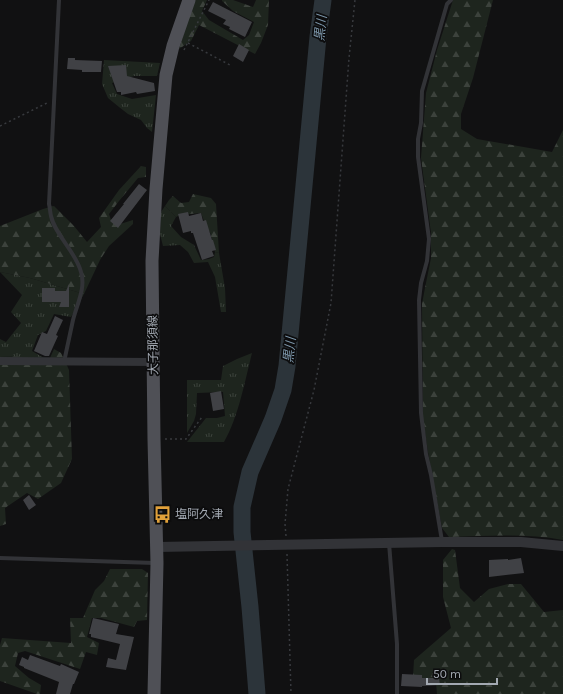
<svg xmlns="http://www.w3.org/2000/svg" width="563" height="694" font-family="Karla,'Noto Sans JP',sans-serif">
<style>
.grass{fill:url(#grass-tufts)}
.forest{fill:url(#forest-firs)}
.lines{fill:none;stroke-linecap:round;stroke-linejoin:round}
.river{stroke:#2c343a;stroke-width:17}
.building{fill:#404145}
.path{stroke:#383a3e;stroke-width:1.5;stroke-dasharray:2 3;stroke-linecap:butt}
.service{stroke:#323337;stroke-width:4}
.minor{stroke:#323337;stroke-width:8}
.tertiary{stroke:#323337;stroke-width:10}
.primary{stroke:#4f5056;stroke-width:13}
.labels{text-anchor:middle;stroke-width:3.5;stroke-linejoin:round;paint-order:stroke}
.street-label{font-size:12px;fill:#a3a9b2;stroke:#0c0c0d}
.poi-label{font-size:12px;fill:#a3a9b2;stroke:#0c0c0d;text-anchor:start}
.water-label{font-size:13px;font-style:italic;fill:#7d97ab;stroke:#0c0c0d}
</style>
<defs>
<pattern id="grass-tufts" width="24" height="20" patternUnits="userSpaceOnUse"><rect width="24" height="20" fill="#1e251e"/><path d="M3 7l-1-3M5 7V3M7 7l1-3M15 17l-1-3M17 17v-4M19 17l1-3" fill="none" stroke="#3c423c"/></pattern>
<pattern id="forest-firs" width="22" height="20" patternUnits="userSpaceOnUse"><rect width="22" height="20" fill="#1e251e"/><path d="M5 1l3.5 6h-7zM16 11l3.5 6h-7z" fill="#3c423c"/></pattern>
</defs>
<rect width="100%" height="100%" fill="#111112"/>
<!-- grass -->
<path class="grass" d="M104,60L160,63L157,76H134L112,83L117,94L132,99L156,95L152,132L147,128L141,120L128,114L119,107L108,98L102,84Z
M165,206L176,217L171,226L181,237L194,245L201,260L209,259L214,257L215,252L219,253L225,288L226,312H221L215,277L208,262L194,263L188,252L180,245L163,246L160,234L161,212Z
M0,272L30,278L84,294L71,317L54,314L46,331L38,335L32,351L44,358L0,356V339L6,342L21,323L11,312L22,295Z
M252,353C245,381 238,418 224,442H187L206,418H217L225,416L223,392L197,393L196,414L194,421L187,433V380H221L223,366L237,359Z"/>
<!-- forest -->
<path class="forest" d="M194,0H207L202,11L209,20L243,40L249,35L254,22L233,11L222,1V0H233L253,7L256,0H269L268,25L261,43L255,54L199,25L191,41L179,49Z
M453,0H493L473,78L461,114V129L477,139L552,152L563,130V540C526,533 487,536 449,537L442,528L428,452L423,418L422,304L425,288L431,258V233L421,158L426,93L437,50Z
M141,166L146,167V177L138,178L119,201L109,214L111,220L117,225L133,220V224L109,246L100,260L84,294L30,278L0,272V226L43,209L54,206L74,226L87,242L101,227L99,218L119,190Z
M193,194L211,198L216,204L219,253L215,252L210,232L207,229L201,213L180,215L176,217L165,206L169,200L173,196L181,203L189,202Z
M54,349L61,353L69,370L72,459L61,483L38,499L27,493L5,508L6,524L0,526V356L50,358Z
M452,549L455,550L460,588L474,602L489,589L508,584H521L544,612L563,610V694H437L436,682L413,677L414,660L451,628L443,597V560Z
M110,569H142L148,573L147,620L137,621L134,627L101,618H92L87,637L99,643L97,655L86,652L80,669L25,651L18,653L15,666L29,678L41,685L40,694H37L0,681V645L2,638L71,643L70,618H83L95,590L104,581Z"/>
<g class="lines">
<!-- river -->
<path class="river" d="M257,694L250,607L242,532V507L250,472L273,419L283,390L287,366L318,37L323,0"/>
</g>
<!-- building -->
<path class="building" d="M213,2L252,22L245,37L229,29L230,27L223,24L226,20L208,11Z
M239,44L249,50L243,62L233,56Z
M68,58H75V60L102,61L101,72H82V70L67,69Z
M126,65L127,76L154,83L155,91L137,94L136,92L121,95V92H117L108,66Z
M139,184L147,190L118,228L110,221L124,204H123Z
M188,212L189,216L201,213L203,221L206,220L212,240H213L216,250L212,251L214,256L202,260L193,233H191V231L183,233L178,214Z
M69,284V307H59L61,302H42V288H55V291H66Z
M55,316L63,320L56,335L58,336L53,347L49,356H45L34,351L42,332L47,334Z
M221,391L224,409L213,411L210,393Z
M29,495L36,505L29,510L23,500Z
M521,558L524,573L489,577V560L508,559V560Z
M93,618L119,624L116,634L134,637L126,670L106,667L108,658L116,660L120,644L91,637V634H89Z
M30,655L60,666L61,664L79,672L74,684H73L70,694H56L59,682L24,668V667L19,665L22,657L28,660Z
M402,674L422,675V678H439L440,685L422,686V687L401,686Z"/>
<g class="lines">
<!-- path -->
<path class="path" d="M188,43L230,65
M184,50L209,0
M0,126L47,103
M165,439H186L202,417
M286,536L285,524L288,489L314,390L331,303L349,58L355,0
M287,554L291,694"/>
<!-- service -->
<path class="service" d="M59,0L49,204C50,208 50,212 51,216C55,235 76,252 81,272C86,288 77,304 73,320C70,334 67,348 64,362
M442,541L431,475L426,454L421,413L419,300L421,283L427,261L429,239L418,157V139L421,123L422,91L447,4L451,0
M389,543L397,644V694
M0,558L155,563"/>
<!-- minor -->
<path class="minor" d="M0,361L153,362"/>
<!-- tertiary -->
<path class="tertiary" d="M157,547L442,542H521L563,546"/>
<!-- primary -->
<path class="primary" d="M154,694L157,563L154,439L152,261L156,189L166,75L173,46L189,0"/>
</g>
<!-- icons -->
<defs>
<symbol id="bus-bare" viewBox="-9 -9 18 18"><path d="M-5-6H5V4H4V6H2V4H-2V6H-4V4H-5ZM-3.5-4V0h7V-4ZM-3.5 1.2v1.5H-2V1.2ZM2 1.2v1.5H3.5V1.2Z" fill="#e1a13a" stroke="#0c0c0d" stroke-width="2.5" paint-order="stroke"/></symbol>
</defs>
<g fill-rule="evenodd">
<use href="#bus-bare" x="150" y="502" width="25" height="25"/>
</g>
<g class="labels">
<!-- street labels -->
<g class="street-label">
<text transform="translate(153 345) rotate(-91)" y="4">大子那須線</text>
</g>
<!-- poi labels -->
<g class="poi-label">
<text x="175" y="518">塩阿久津</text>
</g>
<!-- water labels -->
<g class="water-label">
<text transform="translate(320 28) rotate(-84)" y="5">黒川</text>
<text transform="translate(289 350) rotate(-84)" y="5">黒川</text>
</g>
</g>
<!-- scale -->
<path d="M427 678v6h70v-6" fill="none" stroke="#a3a9b2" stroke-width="2"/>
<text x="433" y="678" font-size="12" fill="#a3a9b2" stroke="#0c0c0d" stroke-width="3" paint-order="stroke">50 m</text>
</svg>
